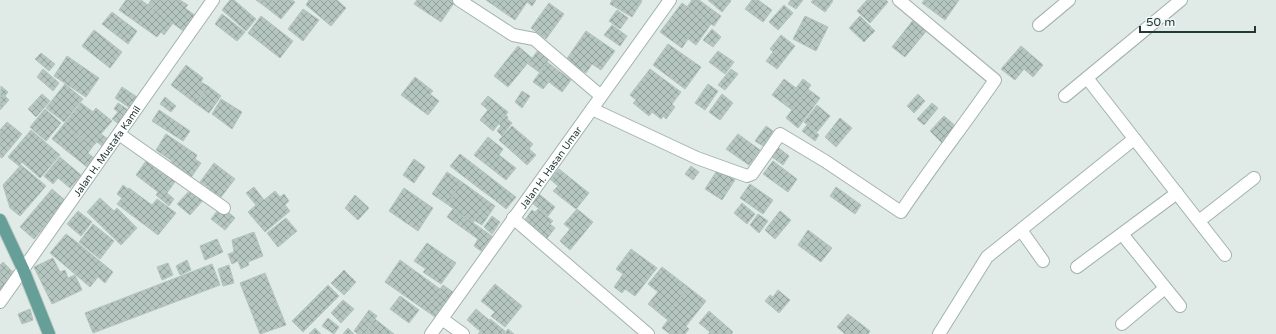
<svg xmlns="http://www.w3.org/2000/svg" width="1276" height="334" font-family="'Varela Round',sans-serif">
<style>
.building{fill:url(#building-cross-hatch);stroke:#b3c4bf}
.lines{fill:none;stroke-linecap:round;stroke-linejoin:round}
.minor-casing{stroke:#a3b2af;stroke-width:14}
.major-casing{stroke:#c1c8c7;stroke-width:14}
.minor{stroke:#fff;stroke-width:12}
.major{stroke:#659f97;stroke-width:12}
.labels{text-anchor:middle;stroke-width:3;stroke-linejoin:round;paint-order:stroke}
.street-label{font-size:10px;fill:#213a37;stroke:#f0f7f5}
</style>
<defs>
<pattern id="building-cross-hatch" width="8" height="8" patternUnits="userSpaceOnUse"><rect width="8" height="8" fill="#b5c5c0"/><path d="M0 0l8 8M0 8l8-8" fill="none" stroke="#93a19d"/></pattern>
</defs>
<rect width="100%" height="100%" fill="#e0ebe7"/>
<!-- building -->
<path class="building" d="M126,0H141L173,23L164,35L161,32L157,37L119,10Z
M151,0H180L188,5L185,8L196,16L186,33L148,5Z
M230,0H234L256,19L246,31L222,10Z
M256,0H273L267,8Z
M273,0H292L295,2L281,19L267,8Z
M309,0H337L346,8L331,26L306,5Z
M417,0H456L441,22L414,4Z
M486,0H536L532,6L527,2L515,20Z
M612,0H640L642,1L632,17L610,4Z
M692,0H699L721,16L714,26L687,7Z
M708,0H730L731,1L722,12Z
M752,0H758L772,10L763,22L745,9Z
M791,0H803L796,9L788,4Z
M813,0H832L833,1L825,12L811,2Z
M867,0H886L888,2L870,23L857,11Z
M924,0H959L945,20L922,3Z
M549,3L564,14L546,39L531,28Z
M682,3L711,24L696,45L688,39L682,48L660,32Z
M784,5L793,13L778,30L769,22Z
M303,9L319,20L303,41L288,29Z
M617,10L628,18L620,29L609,21Z
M112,12L137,31L128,44L102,24Z
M222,14L245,32L237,41L215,24Z
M261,16L293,41L280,58L248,33Z
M805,16L828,27L816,51L793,39Z
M860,16L875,31L864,42L849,28Z
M914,19L928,29L905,57L892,47Z
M612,25L627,36L620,46L604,35Z
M712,29L721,37L713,47L703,40Z
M94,30L122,52L110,68L82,46Z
M586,31L615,51L601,70L592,64L586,73L566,60Z
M781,35L795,46L777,69L766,61L773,52L770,49Z
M668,44L701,67L685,89L653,65Z
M518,46L532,58L508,87L494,76Z
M1021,46L1043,65L1033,77L1024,69L1015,80L1001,69Z
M538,50L550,58L539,72L528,64Z
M718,51L734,62L725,74L709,62Z
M41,53L55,64L49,71L35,59Z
M67,56L99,78L86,97L54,76Z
M547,62L571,80L562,92L549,82L543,89L533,82Z
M186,65L203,78L201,82L208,86L195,103L171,85Z
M43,69L59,83L53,91L37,77Z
M650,69L681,92L672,104L675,107L666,119L663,116L661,119L652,112L649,116L633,103L636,100L630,95Z
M731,69L738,74L725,90L718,85Z
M415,77L433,91L430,94L439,101L428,115L401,95Z
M784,79L796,88L784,104L772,95Z
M803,79L811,85L792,110L784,104Z
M65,84L83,99L64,122L46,108Z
M708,84L718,91L705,110L695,103Z
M1,86L8,92L5,96L9,100L0,110Z
M208,86L221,96L209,113L195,103Z
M122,87L140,99L133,110L115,98Z
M808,89L820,98L798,128L786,118Z
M522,91L530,96L522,108L515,102Z
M42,94L50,101L36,117L28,109Z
M722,94L733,103L720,120L709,112Z
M918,94L925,101L914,113L907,106Z
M488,96L508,112L493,131L480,120L488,110L481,104Z
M165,97L176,106L171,112L160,104Z
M221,99L242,112L232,129L212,114Z
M81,103L93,112L96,108L112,121L101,134L108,139L102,146L97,142L93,146L64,124Z
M118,103L130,111L119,124L112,119L118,112L114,109Z
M932,103L938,108L924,125L917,119Z
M817,105L830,116L817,132L804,122Z
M45,109L61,123L46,141L30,127Z
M159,110L190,131L183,141L152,121Z
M506,115L508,117L507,119L512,123L502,136L497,131L501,126L499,124Z
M944,116L959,129L944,145L930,131Z
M840,118L852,128L836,147L825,137Z
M7,122L22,134L2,158L0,157V130Z
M64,124L93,146L88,153L94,158L87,167L52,139Z
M807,125L819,135L815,141L802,131Z
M512,126L533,144L529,149L536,155L527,165L499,140Z
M766,126L773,131L763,146L755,141Z
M31,130L60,155L40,178L22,162L19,166L8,157Z
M166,134L197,155L195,159L201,163L190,179L169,165L172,161L156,150Z
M738,134L760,150L749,165L726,149Z
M488,137L503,149L499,155L516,168L506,180L474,155Z
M775,145L789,156L783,165L768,154Z
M460,154L490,177L480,189L450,166Z
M60,157L81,175L70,188L58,178L53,184L44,176Z
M414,159L425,167L414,183L403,175Z
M146,161L165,175L168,172L177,179L167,193L174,199L169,206L156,195L158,192L136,175Z
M773,161L797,179L788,192L763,174Z
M214,163L235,179L221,197L216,193L214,197L205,190L208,187L200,182Z
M21,165L46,186L20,216L10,208L3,185Z
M691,166L699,172L693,180L685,174Z
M559,169L589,193L576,209L553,191L558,186L550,179Z
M718,169L735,180L722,200L705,189Z
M447,172L462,182L447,204L432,194Z
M490,177L504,188L495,200L480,189Z
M462,182L488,201L473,223L447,204Z
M750,184L773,200L763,214L740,198Z
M123,185L128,189L129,188L152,205L157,199L176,213L158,235L117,204L122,198L117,194Z
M254,187L264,200L275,191L280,197L284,194L289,201L285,205L290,211L265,232L248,212L256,205L246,193Z
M836,187L861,205L855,214L830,196Z
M192,188L204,199L190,215L177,204Z
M404,188L433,208L418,231L389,211Z
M504,188L516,197L506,209L495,200Z
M52,189L66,201L34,239L20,227Z
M539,194L555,207L548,216L532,203Z
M355,195L369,208L358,220L345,208Z
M100,198L114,211L117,208L137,228L121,245L87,212Z
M488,201L495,206L482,225L474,220Z
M742,203L755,214L747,224L734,213Z
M221,206L235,218L225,230L211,219Z
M453,209L492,236L481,251L474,246L478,239L447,217Z
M538,209L553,221L550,224L555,228L544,242L522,224L532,210L535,212Z
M577,209L593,222L570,250L560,241L570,229L564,224Z
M78,211L92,222L81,236L67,224Z
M780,211L791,220L775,239L765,230Z
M758,214L768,221L759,233L750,225Z
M492,216L500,222L492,234L484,227Z
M286,218L297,231L278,247L267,233Z
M93,224L114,241L100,259L79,242Z
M808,230L832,248L821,262L798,245Z
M254,232L263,256L248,262L249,265L241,269L238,261L232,264L228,254L234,252L232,240Z
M66,234L78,243L62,263L50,253Z
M217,239L223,252L205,260L200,246Z
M78,243L113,272L105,283L98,277L90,287L62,263Z
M427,243L456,263L441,284L423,272L426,269L414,261Z
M631,249L657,268L635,296L625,289L622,293L614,287L623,274L616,269Z
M53,258L60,272L65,270L68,278L75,275L82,290L52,304L34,267Z
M187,260L191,270L180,275L176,266Z
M400,260L440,289L425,310L385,282Z
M3,262L16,275L0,292V265Z
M168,263L173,275L162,280L157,267Z
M212,264L220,285L93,333L85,313Z
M229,265L234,283L223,286L218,269Z
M662,267L688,287L664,317L648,304L658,292L648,284Z
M344,270L356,282L344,295L331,283Z
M265,273L286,325L260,334L240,283Z
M495,284L522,306L505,327L491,316L495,312L481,301Z
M328,285L339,296L303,332L292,321Z
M443,285L456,294L438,319L425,310Z
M688,287L706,301L686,326L689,329L685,334H670L662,328L668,320L664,317Z
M778,290L790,300L779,313L765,301L770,295L773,297Z
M400,296L419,310L409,323L390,309Z
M343,300L354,309L341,323L331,313Z
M30,309L33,320L22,324L18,314Z
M476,309L489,320L480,331L467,320Z
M369,310L377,316L364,334H358L354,331Z
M709,311L733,332L731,334H708L710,332L699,323Z
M848,314L870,331L868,334H845L837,327Z
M328,318L339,327L334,334L322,326Z
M375,319L394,334H364Z
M490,319L505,331L503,334H478Z
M315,328L321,334H309Z
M348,328L354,334H343Z
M508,329L514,334H504Z"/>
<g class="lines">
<defs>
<g id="minor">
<path d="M459,0L513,35L534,39L601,96"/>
<path d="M1039,25L1069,0"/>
<path d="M1087,78L1225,255"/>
<path d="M1065,96L1181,0"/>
<path d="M592,109L697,158L747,176L752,174L780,134L825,161L901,212C931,167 964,125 995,80L899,0"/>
<path d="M119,134L224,208"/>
<path d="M513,218L648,334"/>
<path d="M1199,221L1254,178"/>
<path d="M1021,230L1043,261"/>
<path d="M1122,234L1180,306"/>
<path d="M1077,267L1177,193"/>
<path id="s1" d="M0,302L213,0"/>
<path d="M442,319L463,334"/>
<path d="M1122,324L1165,288"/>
<path id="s2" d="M431,334L670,0"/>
<path d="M939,334L987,257L1134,139"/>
</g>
<path id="major" d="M0,220L23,269L49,334"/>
</defs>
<!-- minor casing -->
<use href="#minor" class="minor-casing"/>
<!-- major casing -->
<use href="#major" class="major-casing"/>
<!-- minor -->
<use href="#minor" class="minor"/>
<!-- major -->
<use href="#major" class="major"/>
</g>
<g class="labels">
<!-- street labels -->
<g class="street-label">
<text dy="4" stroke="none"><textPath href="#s1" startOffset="185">Jalan H. Mustafa Kamil</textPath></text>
<text dy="4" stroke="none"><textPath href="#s2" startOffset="205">Jalan H. Hasan Umar</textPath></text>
</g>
</g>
<!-- scale -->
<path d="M1140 26v6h115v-6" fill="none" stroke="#213a37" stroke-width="2"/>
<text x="1146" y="26" font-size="12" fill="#213a37" stroke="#f0f7f5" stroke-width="3" paint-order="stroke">50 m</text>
</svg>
